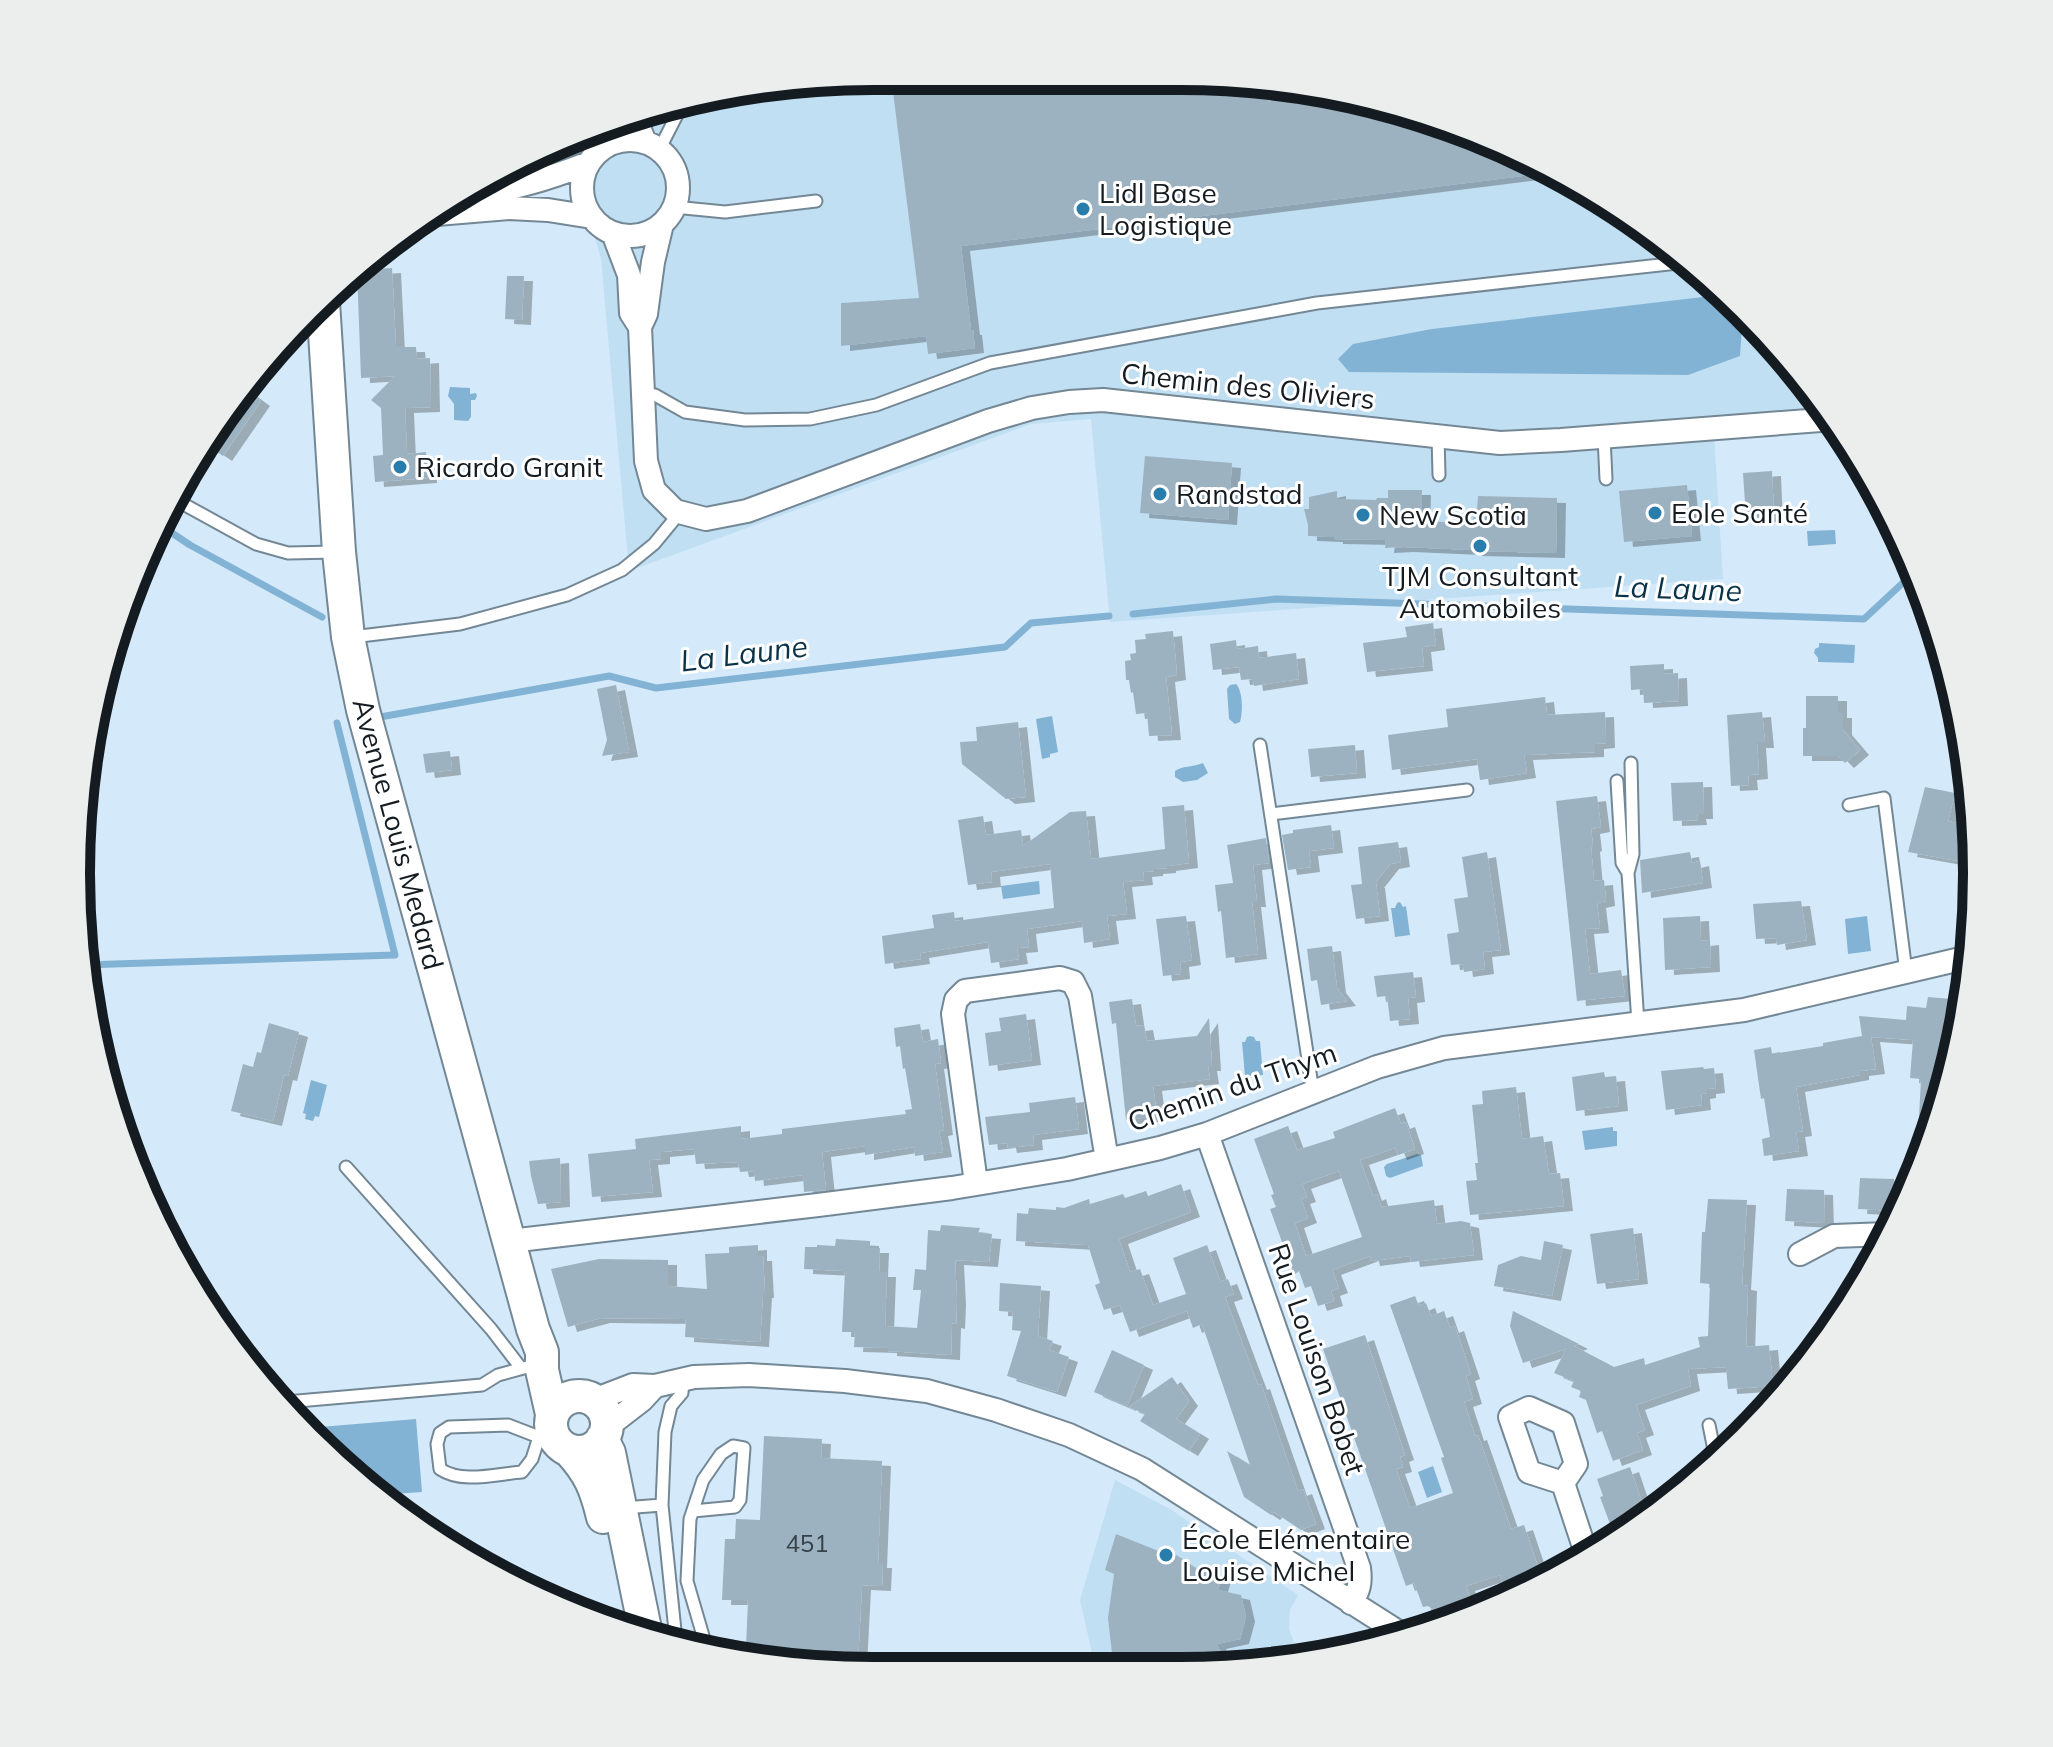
<svg xmlns="http://www.w3.org/2000/svg" width="2053" height="1747" font-family="Mulish,sans-serif">
<style>
.built{fill:#c1dff3}
.water{fill:#83b3d4}
.lines{fill:none;stroke-linecap:round;stroke-linejoin:round}
.stream{stroke:#83b3d4;stroke-width:7}
.building{fill:#9db2c1;fill-rule:evenodd;filter:url(#shadow)}
.lane-casing{stroke:#738795;stroke-width:15}
.street-casing{stroke:#738795;stroke-width:26}
.secondary-casing{stroke:#738795;stroke-width:36}
.lane{stroke:#fff;stroke-width:11}
.street{stroke:#fff;stroke-width:22}
.secondary{stroke:#fff;stroke-width:32}
.poi-dot{fill:#287dac;stroke:#fff;stroke-width:3}
.labels{text-anchor:middle;stroke-width:6;stroke-linejoin:round;paint-order:stroke}
.number-label{font-size:24px;fill:#36424a}
.poi-label{font-size:28px;fill:#141c22;stroke:#fff;text-anchor:start}
.street-label{font-size:28px;fill:#141c22;stroke:#fff}
.water-label{font-size:30px;font-style:italic;fill:#0a3249;stroke:#fff}
.rim{fill:none;stroke:#141c22;stroke-width:10}
</style>
<defs>
<filter id="shadow"><feDropShadow dx="9" dy="5" stdDeviation="0" flood-color="#0004"/></filter>
</defs>
<rect width="100%" height="100%" fill="#d4eafa"/>
<!-- built -->
<path class="built" d="M873,76L1283,83L1386,103L1532,158L1665,241L1779,347L1824,407L1713,417L1723,579L1110,622L1091,419L1031,424L629,571L601,259L572,159L513,163L520,158L668,103Z
M1115,1480L1170,1509L1298,1595L1290,1610L1289,1629L1295,1645L1308,1654L1318,1657L1180,1671H1096L1080,1600Z"/>
<!-- water -->
<path class="water" d="M1711,296L1742,327L1740,356L1688,375L1349,372L1338,359L1353,344L1432,329Z
M450,387L470,388V394L476,393L477,396L475,400H471V417L468,421L454,420V404L448,396Z
M1835,530L1836,544L1808,546L1807,531Z
M1819,643L1855,645L1854,663L1818,662V658L1814,653L1815,649L1819,647Z
M1236,684C1243,691 1243,712 1240,722L1235,724L1229,719L1227,689L1230,685Z
M1052,716L1058,752L1050,754V757L1042,759L1036,719Z
M1203,763L1208,773L1197,780L1183,782L1175,777V771C1181,766 1194,767 1203,763Z
M1039,881L1040,894L1003,899L1001,886Z
M1400,902L1403,907L1406,906L1410,935L1395,937L1391,908H1395L1397,903Z
M1867,916L1871,951L1848,954L1845,919Z
M1250,1036L1254,1037L1256,1041H1260L1263,1075L1245,1076L1242,1042H1245L1247,1037Z
M311,1080L327,1085L319,1117L315,1116L313,1121L305,1119L306,1114L303,1113Z
M1613,1127V1131H1617V1146L1585,1150L1582,1131Z
M1417,1154L1421,1155L1423,1166L1390,1178L1386,1176L1384,1167L1387,1164Z
M416,1419L422,1492L379,1495L347,1473L308,1428Z
M1433,1466L1442,1492L1427,1498L1418,1472Z"/>
<g class="lines">
<!-- stream -->
<path class="stream" d="M163,527L190,545L322,617
M1133,614L1276,599L1864,619L1907,579L1919,578
M380,717L609,676L656,688L1005,647L1031,623L1109,616
M83,965L395,955L337,723"/>
</g>
<!-- building -->
<path class="building" d="M891,76L1283,83L1386,103L1532,158L1555,172L961,246L971,330H973L975,348L928,354L926,336L841,346V303L919,298Z
M392,268L396,347H416L417,359L430,358L431,407L405,408L407,454L426,452L428,478L375,482L373,456L383,455L381,408L371,400L395,376L361,378L357,270Z
M507,276H524L522,320L505,319Z
M246,390L261,401L223,456L204,443L211,430Z
M1145,456L1232,463L1228,520L1140,513Z
M1772,471L1774,517L1746,518L1743,473Z
M1687,485L1692,536L1624,542L1619,491Z
M1388,490H1422L1421,521L1473,523L1474,509H1477L1478,496L1557,498L1556,553L1473,551V550L1404,547L1385,548L1386,540L1334,539V537L1308,536V525L1304,509H1309V497L1337,491V499L1376,500L1377,498H1388Z
M1433,623L1436,645L1422,647L1424,666L1367,672L1363,643L1407,637L1405,627Z
M1173,631L1177,675L1166,677L1172,735L1149,736L1147,713L1136,714L1133,692L1131,693L1129,680H1126L1125,661L1131,660L1130,654L1136,653L1135,640L1146,639L1145,634Z
M1236,640L1237,649L1258,646L1259,658L1296,653L1299,679L1254,686L1253,679L1241,680L1239,667L1213,670L1210,644Z
M1664,664V674L1678,673L1679,701L1644,703L1643,689L1631,690L1630,666Z
M616,685L629,752L602,756L607,740L597,689Z
M1806,696H1838V713H1843V730L1860,750L1845,763L1838,756H1803V728H1806Z
M1545,697L1547,715L1605,712L1606,743L1595,744V752L1524,755L1527,773L1480,780L1477,759L1392,770L1388,735L1448,727L1446,709Z
M1762,712L1765,743H1757L1759,774L1748,775L1749,785L1731,786L1727,715Z
M1018,722L1026,797L1006,799L962,764L960,742L977,741L976,727Z
M1355,745L1357,773L1311,777L1308,749Z
M450,751L452,770L426,773L423,754Z
M1703,782L1704,814H1697L1698,820L1673,821L1671,783Z
M1925,787L1955,793L1948,821L1972,827L1973,837L1970,850L1961,849L1958,861L1908,852Z
M1597,796L1601,827L1591,829L1593,846L1591,847L1594,881L1604,880L1606,901L1597,903L1600,928L1585,929L1590,974L1621,970L1625,996L1577,1001L1556,801Z
M1184,805L1189,863L1167,866V868L1154,869V871L1143,872L1144,880L1123,882L1127,914L1107,916L1110,939L1084,943L1082,921L1027,929L1029,947L1017,948L1019,959L991,963L988,942L920,953L921,959L885,964L882,936L934,928L932,915L954,912L955,921L1054,908L1050,864L991,872L992,882L968,885L958,820L983,816L986,835L1021,830L1023,846L1070,812L1086,811L1091,859L1165,849L1162,807Z
M1331,825L1334,848L1309,851L1311,867L1288,870L1282,835L1293,833V830Z
M1266,838L1269,863L1253,865L1257,902H1252L1258,954L1226,958L1221,911L1218,912L1215,885L1233,883L1227,845Z
M1398,842L1401,862L1390,864L1375,883H1376L1380,916L1356,919L1351,885L1362,884L1358,847Z
M1487,852L1501,950L1483,952L1485,969L1464,972L1463,964L1451,965L1447,934L1459,932L1454,899L1468,897L1462,857Z
M1690,852L1692,863L1700,861L1703,883L1642,893L1640,860Z
M1801,901L1807,940L1777,945L1776,938L1756,939L1753,904Z
M1186,916L1192,960L1180,962L1181,974L1163,976L1156,919Z
M1700,916L1701,941L1710,940L1711,967L1665,970L1663,918Z
M1332,946L1337,988L1347,1001L1321,1005L1317,980L1311,981L1307,949Z
M1413,972L1416,997L1408,998L1410,1019L1390,1021L1387,996L1377,997L1374,976Z
M1928,997L1964,1000L1962,1024H1955V1034L1942,1033L1940,1080H1946L1923,1155L1917,1154L1921,1079L1910,1078L1913,1040L1871,1037L1876,1069L1860,1071V1075L1796,1087L1803,1131L1796,1132L1799,1151L1764,1156L1762,1139L1770,1137L1764,1098L1761,1099L1754,1050L1771,1047L1772,1054L1823,1046V1043L1862,1036L1859,1016L1906,1020L1907,1006L1926,1008Z
M1132,999L1136,1026L1144,1025L1147,1041L1197,1036L1209,1018L1212,1066H1208L1210,1079L1153,1086L1157,1116L1126,1120L1116,1023L1112,1024L1109,1002Z
M1026,1014L1032,1060L989,1066L985,1033L1001,1031L999,1018Z
M269,1023L299,1032L288,1076L284,1075L273,1121L231,1111L243,1064L253,1067L257,1052L261,1053Z
M920,1024L923,1042L938,1039L941,1063L935,1064L944,1130L939,1131L943,1152L915,1156L914,1147L865,1155V1146L822,1152L826,1190L804,1192L803,1175L755,1181L754,1171L740,1172L738,1162L696,1164L694,1149L661,1152V1159L649,1160L653,1192L592,1197L588,1154L636,1149L635,1139L741,1126V1139L782,1134V1129L906,1114L905,1110L912,1109L905,1068L903,1069L900,1046L896,1047L894,1028Z
M1703,1067L1704,1069L1714,1068L1716,1088L1707,1089V1093L1701,1094L1702,1105L1666,1110L1661,1071Z
M1604,1072L1605,1077L1616,1076L1619,1106L1576,1111L1572,1077Z
M1516,1087L1522,1139L1543,1136L1549,1174L1560,1173L1564,1206L1470,1215L1466,1181L1477,1180L1475,1163H1478L1472,1105L1483,1104L1482,1091Z
M1075,1097L1079,1129L1033,1135L1034,1145L1008,1148L1007,1143L989,1145L985,1117L1030,1112L1029,1103Z
M1395,1108L1401,1124L1406,1122L1415,1149L1398,1155L1395,1148L1360,1160L1373,1196L1377,1194L1381,1207L1434,1200L1437,1224L1461,1221L1470,1223L1474,1255L1411,1262L1410,1256L1371,1261L1370,1256L1332,1270L1339,1288L1331,1291L1334,1301L1318,1306L1311,1286L1305,1288L1299,1271L1294,1275L1270,1209L1276,1207L1271,1195L1274,1194L1254,1139L1288,1126L1297,1150L1335,1138L1333,1132ZM1339,1171L1362,1237L1306,1256L1295,1223L1308,1218L1301,1199L1307,1197L1302,1184Z
M560,1158L561,1202L538,1204L531,1176L529,1161Z
M1860,1178L1894,1179L1896,1189H1911L1898,1211L1858,1209Z
M1181,1184L1191,1212L1119,1239L1130,1272L1140,1269L1153,1305L1186,1294L1173,1258L1207,1245L1220,1281L1219,1282L1228,1279L1234,1294L1225,1297L1258,1385L1261,1384L1298,1491L1303,1489L1316,1524L1301,1530L1274,1512L1271,1515L1244,1497L1227,1451L1250,1465L1202,1324L1193,1328L1187,1311L1130,1332L1120,1305L1104,1310L1095,1285L1100,1283L1088,1245L1016,1241L1017,1213L1028,1214L1029,1208L1056,1210V1207L1064,1208L1089,1199L1090,1204L1123,1194L1125,1198L1146,1191L1148,1196Z
M1787,1189L1824,1190L1825,1223L1785,1221Z
M1708,1199L1747,1200L1742,1285L1748,1286L1746,1347L1769,1345L1773,1386L1728,1389L1726,1367L1688,1369L1691,1386L1636,1405L1645,1430L1637,1433L1643,1450L1613,1461L1602,1431L1597,1433L1586,1400L1579,1397L1581,1391L1571,1387L1574,1381L1554,1373L1566,1349L1523,1363L1510,1326L1513,1311L1579,1344L1574,1346L1614,1367L1644,1358L1645,1365L1700,1347L1698,1337L1708,1336L1710,1284L1700,1283L1702,1232H1705Z
M941,1225L980,1228L978,1233L992,1234L989,1262L955,1260L957,1300L956,1324L952,1323L951,1355L888,1351V1348L854,1347L855,1332H842L845,1271L804,1269L805,1247H817V1245L835,1246L836,1239L870,1241V1248H880L879,1272H887L885,1326L917,1328L921,1290H913L915,1269L926,1270L928,1230L940,1231Z
M1633,1228L1639,1279L1597,1284L1590,1234Z
M1544,1241L1563,1245L1552,1296L1494,1286L1498,1265L1521,1256L1541,1260Z
M758,1245V1256H763L765,1293H763L760,1342L685,1337L686,1319L601,1318L568,1327L551,1269L599,1259L668,1260V1286L707,1289L705,1254L729,1253V1247Z
M1000,1283L1041,1286L1038,1336L1053,1341L1049,1350L1069,1357L1057,1392L1007,1376L1021,1331L1012,1330L1013,1312L999,1311Z
M1415,1296L1419,1306L1426,1303L1431,1316L1444,1311L1450,1328L1455,1326L1471,1374L1466,1376L1473,1399L1464,1402L1475,1436L1478,1435L1511,1529L1524,1525L1542,1579L1507,1598L1500,1575L1466,1586L1475,1613L1452,1620L1451,1617L1447,1618L1428,1606L1423,1607L1414,1583L1406,1586L1323,1349L1365,1335L1405,1455L1400,1457L1403,1467L1396,1469L1410,1508L1453,1493L1441,1458L1444,1457L1390,1305Z
M1112,1350L1144,1365L1127,1406L1094,1392Z
M1172,1377L1189,1401L1176,1419L1200,1434L1189,1451L1140,1421L1145,1414L1129,1407Z
M764,1436L822,1439L821,1458L882,1461L878,1563H883L882,1586L862,1585L858,1661L837,1660V1657L777,1654V1648L746,1647L748,1600H722L725,1539H735L736,1519L760,1520Z
M1630,1467L1647,1517L1616,1540L1600,1497L1603,1496L1597,1479Z
M1116,1534L1161,1552L1163,1547L1196,1569L1198,1567L1222,1577L1218,1590L1241,1595L1246,1617L1240,1639L1217,1644L1222,1658L1208,1663L1210,1668L1180,1671H1114L1108,1618L1114,1574L1105,1570Z"/>
<g class="lines">
<defs>
<path id="lane" d="M659,150L684,101
M674,207L725,212L816,201
M1763,332L1765,339L1789,360
M642,394L655,395L685,412L745,420L810,419L876,405L990,363L1317,303L1687,262
M1438,436L1439,475
M1604,437L1606,479
M176,500L256,544L288,553L335,552
M352,637L460,624L567,595L622,570L654,544L673,521L675,511
M1260,745L1313,1092
M1631,763L1633,854L1628,873L1638,1023
M1617,781L1622,863L1628,873
M1849,805L1884,798L1906,972
M1271,814L1467,790
M346,1167L491,1329L521,1368
M286,1402L482,1385L498,1375L531,1366L537,1359
M1709,1425L1716,1460
M539,1437L532,1459L522,1472C496,1474 462,1484 440,1469L437,1444L440,1433L449,1427L508,1425L539,1437L551,1432
M623,1508L662,1505
M693,1511L735,1507L740,1500L744,1448L733,1446L721,1454L703,1480L690,1519L687,1581L706,1646
M622,1630L626,1629
M676,1640L662,1505L665,1432L671,1406L682,1393L683,1380"/>
<path id="street" d="M634,116L645,142
M582 188a48 48 0 1 1 96 0a48 48 0 1 1-96 0Z
M469,193C511,191 550,178 589,163
M437,214L509,208L548,210L592,217
M662,224L653,262L646,314L640,327L646,461L654,490L675,511L706,519L747,511L988,421L1032,408L1069,402L1103,400L1500,443L1561,440L1834,419
M613,233L629,275L631,313L640,327
M1207,1134L1359,1568C1361,1583 1359,1591 1351,1603
M976,1183L953,1014L956,1000L965,991L1060,978L1073,982L1080,996L1107,1160
M510,1241L818,1205L952,1188L1067,1169L1160,1148L1207,1134L1377,1067L1444,1048L1744,1010L1969,957
M1800,1254L1834,1236L1887,1234
M594,1400L633,1385L655,1386L694,1377L749,1375L845,1381L927,1391L996,1410L1069,1435L1142,1469L1403,1635
M1529,1408L1563,1423L1576,1464L1563,1483L1529,1472L1510,1417Z
M607,1427L642,1400L655,1386
M1563,1483L1587,1556"/>
<path id="secondary" d="M323,302L339,552L348,637L363,710L533,1329L542,1352V1370L552,1414
M551 1424a28 28 0 1 1 56 0a28 28 0 1 1-56 0Z
M602,1439L609,1453L646,1634
M569,1450C590,1473 596,1488 603,1517"/>
</defs>
<!-- lane casing -->
<use href="#lane" class="lane-casing"/>
<!-- street casing -->
<use href="#street" class="street-casing"/>
<!-- secondary casing -->
<use href="#secondary" class="secondary-casing"/>
<!-- lane -->
<use href="#lane" class="lane"/>
<!-- street -->
<use href="#street" class="street"/>
<!-- secondary -->
<use href="#secondary" class="secondary"/>
</g>
<!-- markers -->
<g class="poi-dot">
<circle cx="1083" cy="209" r="8"/>
<circle cx="400" cy="467" r="8"/>
<circle cx="1160" cy="494" r="8"/>
<circle cx="1655" cy="513" r="8"/>
<circle cx="1363" cy="515" r="8"/>
<circle cx="1480" cy="546" r="8"/>
<circle cx="1166" cy="1555" r="8"/>
</g>
<g class="labels">
<!-- number labels -->
<g class="number-label">
<text x="807" y="1552">451</text>
</g>
<!-- poi labels -->
<g class="poi-label">
<text x="1099" y="203">Lidl Base<tspan x="1099" dy="32">Logistique</tspan></text>
<text x="416" y="477">Ricardo Granit</text>
<text x="1176" y="504">Randstad</text>
<text x="1671" y="523">Eole Santé</text>
<text x="1379" y="525">New Scotia</text>
<text x="1480" y="586" text-anchor="middle">TJM Consultant<tspan x="1480" dy="32">Automobiles</tspan></text>
<text x="1182" y="1549">École Elémentaire<tspan x="1182" dy="32">Louise Michel</tspan></text>
</g>
<!-- street labels -->
<g class="street-label">
<text transform="translate(1248 386) rotate(6)" y="10">Chemin des Oliviers</text>
<text transform="translate(398 834) rotate(75)" y="10">Avenue Louis Medard</text>
<text transform="translate(1232 1087) rotate(-19)" y="10">Chemin du Thym</text>
<text transform="translate(1317 1359) rotate(71)" y="10">Rue Louison Bobet</text>
</g>
<!-- water labels -->
<g class="water-label">
<text transform="translate(1678 589) rotate(2)" y="10">La Laune</text>
<text transform="translate(744 654) rotate(-7)" y="10">La Laune</text>
</g>
</g>
<!-- crop -->
<path d="M0 0H2053V1747H0ZM873 90H1180A783 783 0 0 1 1963 873V874A783 783 0 0 1 1180 1657H873A783 783 0 0 1 90 874V873A783 783 0 0 1 873 90Z" fill="#eceded" fill-rule="evenodd"/>
<path class="rim" d="M873 90H1180A783 783 0 0 1 1963 873V874A783 783 0 0 1 1180 1657H873A783 783 0 0 1 90 874V873A783 783 0 0 1 873 90Z"/>
</svg>
